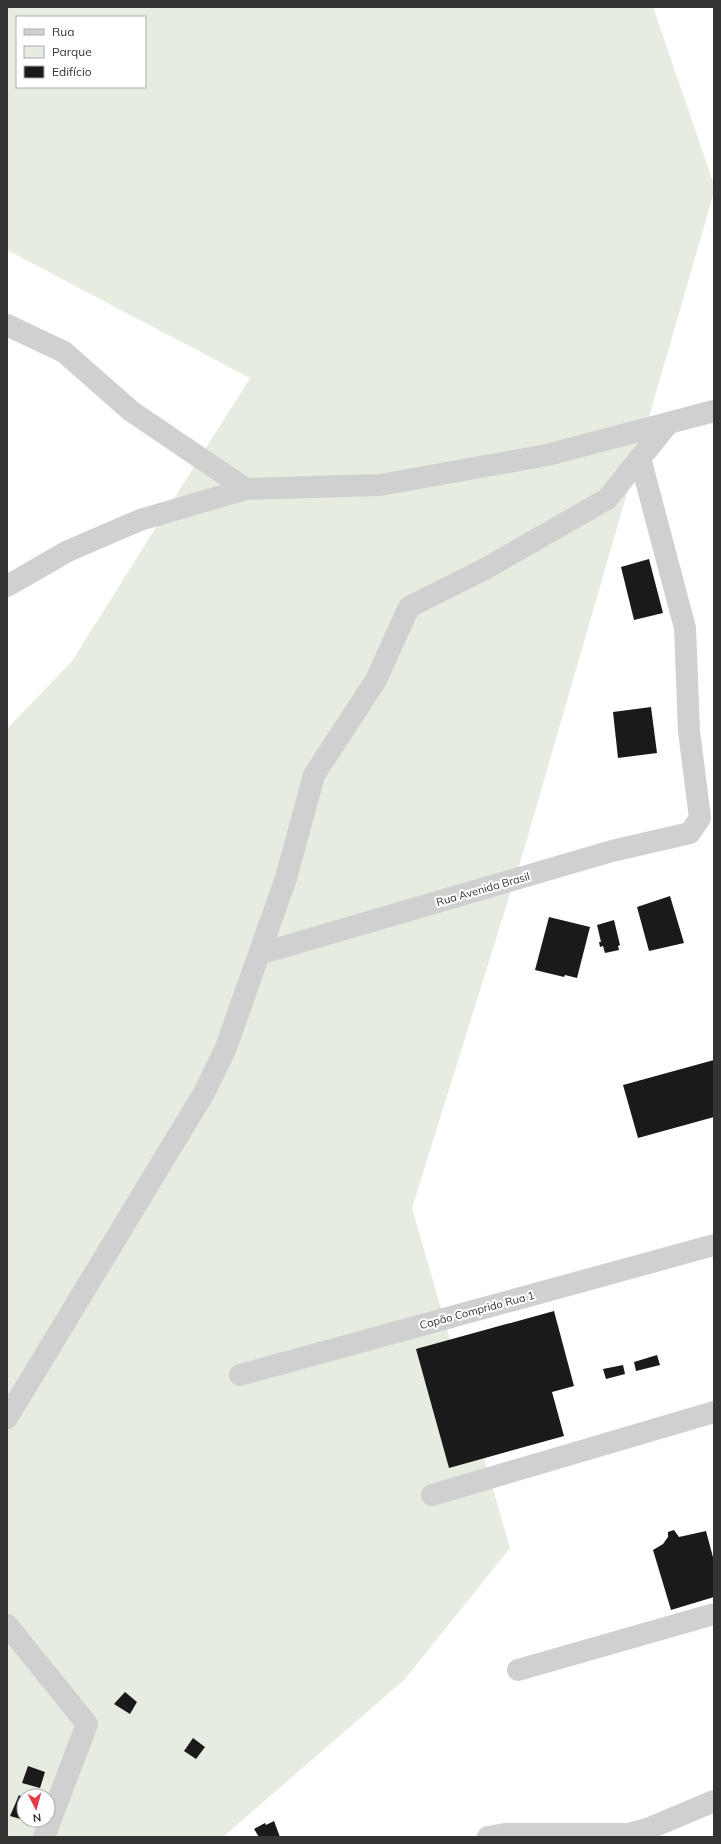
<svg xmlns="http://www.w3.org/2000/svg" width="721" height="1844" font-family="Mulish,sans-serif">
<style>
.green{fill:#e6ecdf;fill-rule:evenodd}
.building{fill:#1a1a1a}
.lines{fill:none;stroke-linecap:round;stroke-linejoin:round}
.street{stroke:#d0d0d0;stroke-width:22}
.labels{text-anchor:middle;stroke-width:4;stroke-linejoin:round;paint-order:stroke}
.street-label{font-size:11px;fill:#333;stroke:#fff}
</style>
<rect width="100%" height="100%" fill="#fff"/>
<!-- green -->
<path class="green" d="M7,7H653L714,185V192L525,846L412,1208L510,1548L405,1679L223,1837H7V729L72,661L250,378L7,250ZM17,17H145V87H17ZM24,1796H48V1820H24Z"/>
<!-- building -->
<path class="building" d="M649,559L663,613L634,620L621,567Z
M651,707L657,753L618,758L613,712Z
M670,896L684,943L649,951L637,907Z
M549,917L590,927L577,978L565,975L564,977L535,970Z
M614,920L620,945L618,946L619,950L605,953L603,946L600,947L599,942H601L597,925Z
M714,1060V1117L638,1138L623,1085Z
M554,1311L574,1386L552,1392L564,1436L449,1468L416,1349Z
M657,1355L660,1365L636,1371L634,1362Z
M623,1365L625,1374L606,1379L603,1369Z
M674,1530L679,1537L706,1531L714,1561V1597L671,1610L653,1550L663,1544L668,1537V1532Z
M125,1692L137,1702L130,1714L114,1704Z
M193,1738L205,1747L196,1759L184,1751Z
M28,1766L45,1772L40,1788L22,1783Z
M19,1795L24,1798V1820L10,1816Z
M274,1821L280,1837H259L254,1829L265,1823L266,1825Z"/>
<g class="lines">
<!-- street -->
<path class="street" d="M7,325L64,352L131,411L246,489
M7,586L68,551L140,520L246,489L380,485L547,455L714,411
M259,954L612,851L690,833L700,818L689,731L685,628L640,458
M240,1375L714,1245
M7,1418L204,1093L225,1050L286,878L314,775L376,680L409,607L483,570L607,499L667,425
M432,1495L714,1412
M7,1625L87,1724L44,1837
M518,1670L714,1614
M488,1837L505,1834H628L650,1828L714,1801"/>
</g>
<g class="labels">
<!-- street labels -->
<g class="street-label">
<text transform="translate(483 889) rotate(-16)" y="4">Rua Avenida Brasil</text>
<text transform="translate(477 1310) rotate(-15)" y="4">Capão Comprido Rua 1</text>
</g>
</g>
<!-- border -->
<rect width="721" height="1844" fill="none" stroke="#333333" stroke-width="16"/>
<!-- legend -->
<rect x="16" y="16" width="130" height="72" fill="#ffffff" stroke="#adadad"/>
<rect x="24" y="29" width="20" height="6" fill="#d0d0d0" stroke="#adadad"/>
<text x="52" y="36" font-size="12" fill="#333333">Rua</text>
<rect x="24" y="46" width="20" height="12" fill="#e6ecdf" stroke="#adadad"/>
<text x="52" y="56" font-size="12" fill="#333333">Parque</text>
<rect x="24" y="66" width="20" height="12" fill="#1a1a1a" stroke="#adadad"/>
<text x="52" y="76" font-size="12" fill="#333333">Edifício</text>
<!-- north arrow -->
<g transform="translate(36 1808) rotate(174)"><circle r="19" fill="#ffffff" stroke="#adadad"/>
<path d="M0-3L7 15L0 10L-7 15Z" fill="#e63946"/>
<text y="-6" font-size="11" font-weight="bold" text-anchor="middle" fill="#333333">N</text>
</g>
</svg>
